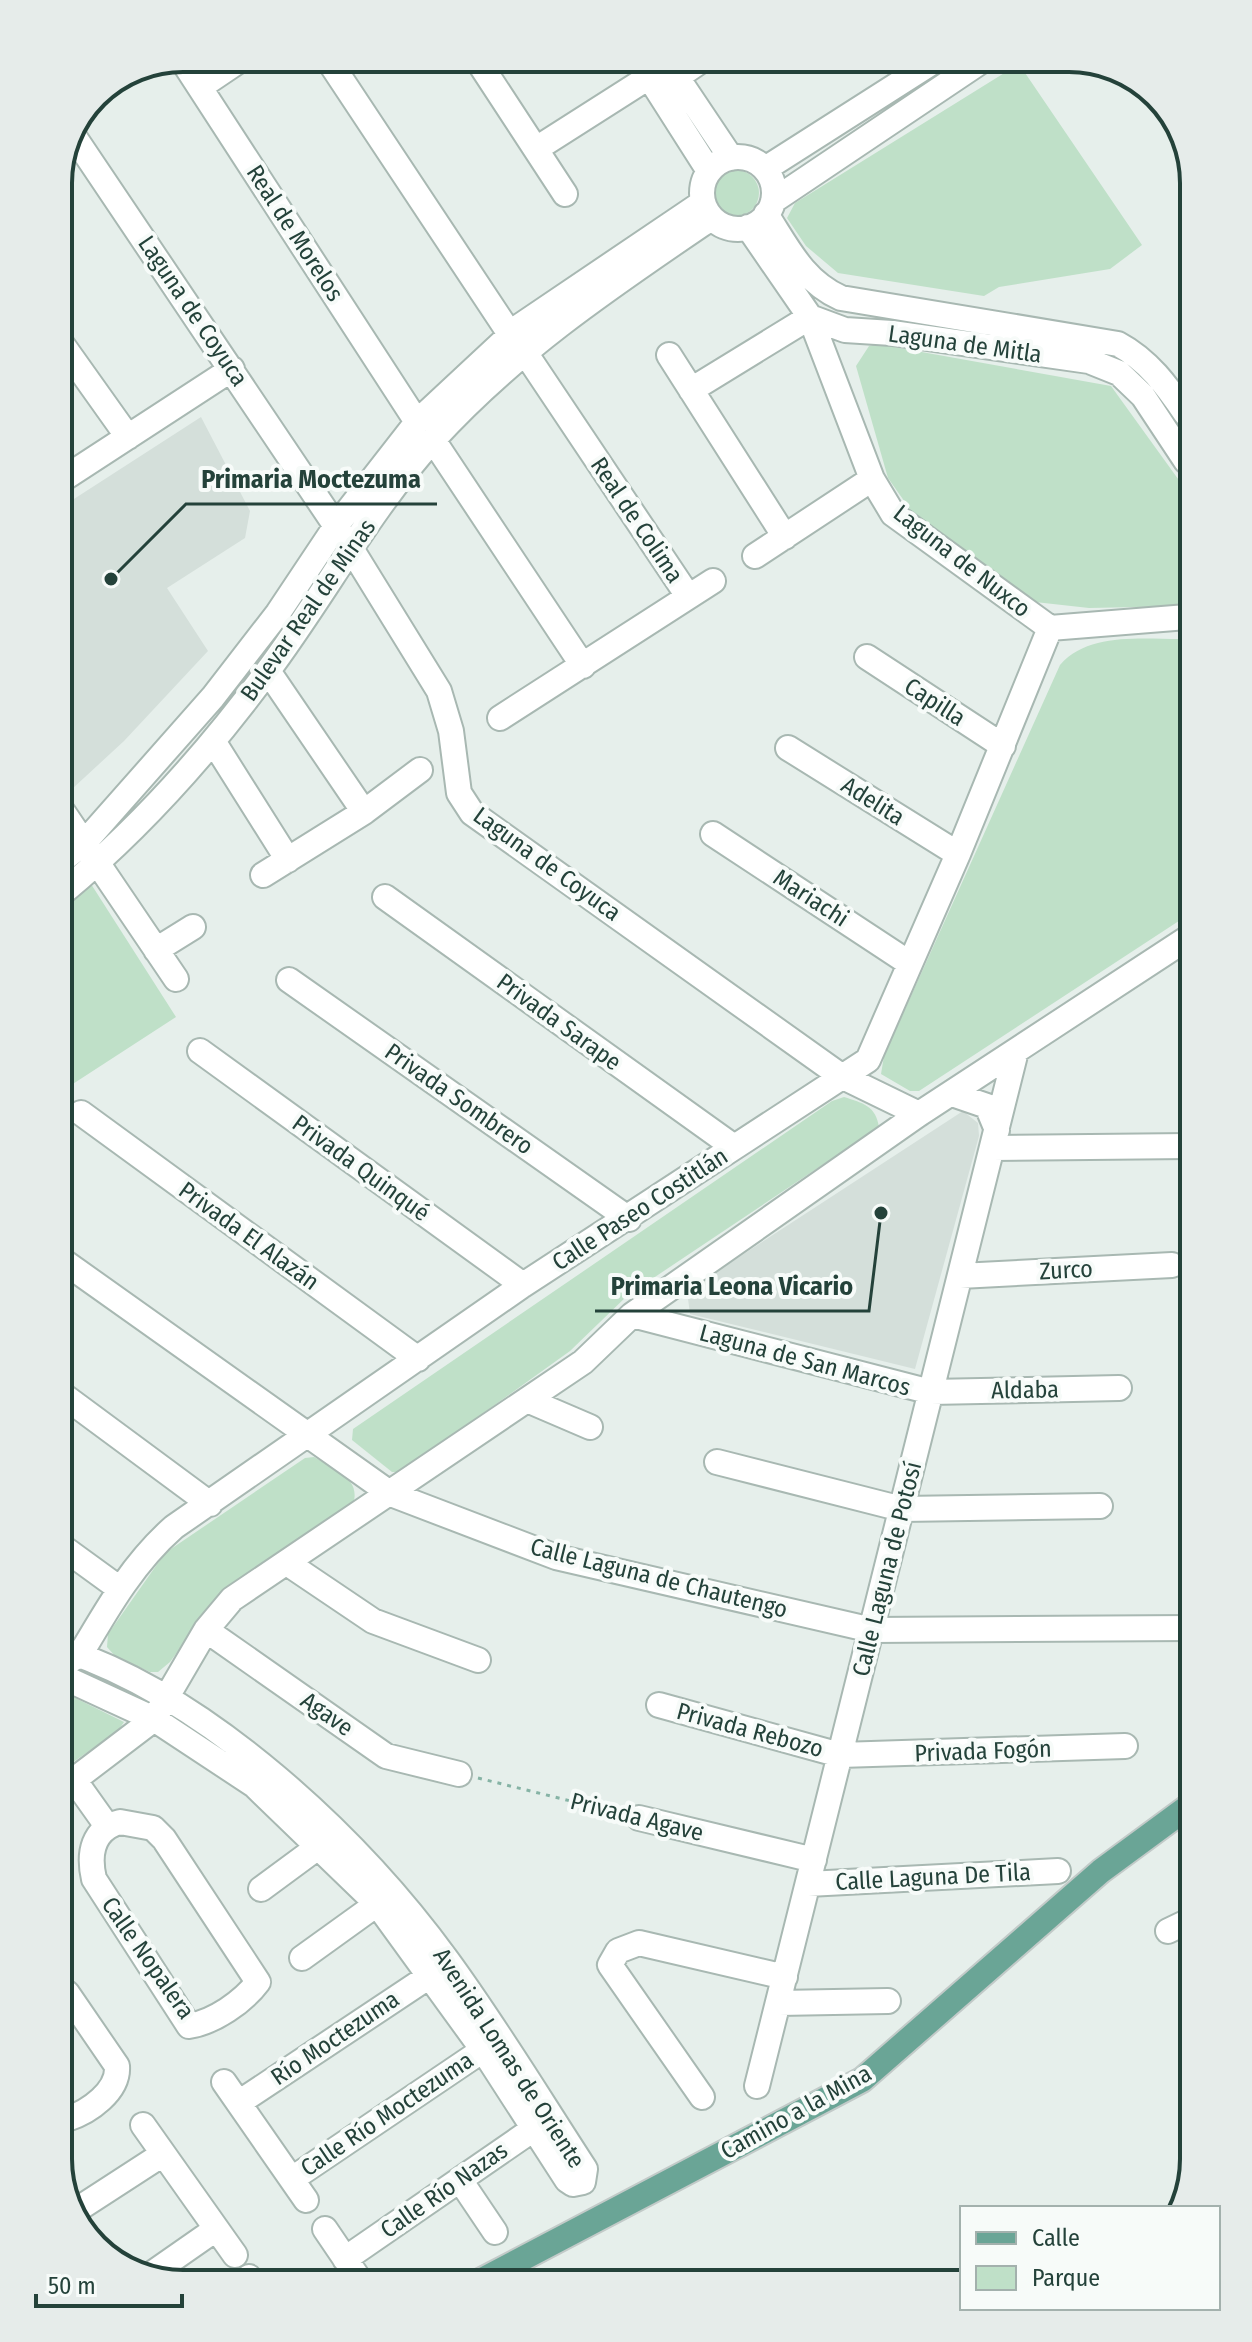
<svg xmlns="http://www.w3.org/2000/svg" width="1252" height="2342" font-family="'Fira Sans Condensed',sans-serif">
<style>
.built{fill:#d4dfda}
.green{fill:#bfe0c8}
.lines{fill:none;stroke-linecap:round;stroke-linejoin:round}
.minor-casing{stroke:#a8b8b2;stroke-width:28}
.major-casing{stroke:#c2cac8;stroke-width:28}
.path{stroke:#86b3a5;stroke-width:3;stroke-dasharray:4 6;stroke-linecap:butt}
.minor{stroke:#fff;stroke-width:24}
.major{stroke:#6aa596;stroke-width:24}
.labels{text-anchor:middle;stroke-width:8;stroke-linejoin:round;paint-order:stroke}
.street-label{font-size:24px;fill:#24423a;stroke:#f7fbf9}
.rim{fill:none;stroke:#24423a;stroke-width:4}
.leader{fill:none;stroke:#24423a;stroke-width:3}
.callout-dot{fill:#24423a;stroke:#f7fbf9;stroke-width:3}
.callout-label{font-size:26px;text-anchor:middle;font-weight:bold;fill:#24423a;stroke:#f7fbf9;stroke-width:8;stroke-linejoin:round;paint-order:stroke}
</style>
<rect width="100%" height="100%" fill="#e6efeb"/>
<!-- built -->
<path class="built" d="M201,417L250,511L245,538L167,588L208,651L124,741L72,789L61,772L60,508Z
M963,1111L978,1123L979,1136L915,1369L690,1314L687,1291Z"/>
<!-- green -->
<path class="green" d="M1019,64L1142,245L1110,269L999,287L984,296L838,273L806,246L787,218L795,203Z
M713 193a23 23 0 1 1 46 0a23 23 0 1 1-46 0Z
M877,344L1111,386L1186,490L1187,606L1089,608L1035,602L914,515L888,478L856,366L869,346Z
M1187,639L1188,915L919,1091H910L881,1074L884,1056L1060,665C1090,631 1145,640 1187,639Z
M91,884L176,1017L62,1091V912Z
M844,1097C863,1103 876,1106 879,1127L628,1295L570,1351L401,1472H392L352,1440L353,1429L832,1101Z
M314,1457C332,1468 362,1478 353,1504L222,1591L170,1662L158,1672H150L115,1656L107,1647L108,1634L165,1553L305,1458Z
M65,1693L124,1722L118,1731L66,1767Z"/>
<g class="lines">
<defs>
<path id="minor" d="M327,58L510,334
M476,58L565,194
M637,58L709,171
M664,58L731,158
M182,60L417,422
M677,77L705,58
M200,87L243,58
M75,138L352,550L439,691L451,731L459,793L472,813L841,1076L919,1114
M536,149L649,77
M702 193a36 36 0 1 1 72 0a36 36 0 1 1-72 0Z
M765,169L939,58
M773,201L986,58
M766,214C788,248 803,281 841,298L1118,344C1148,360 1167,386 1186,414
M748,227L810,317L845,330L892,333L1089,361L1119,373L1143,396L1186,461
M59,340L128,437
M524,351L688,596
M669,355L785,537
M691,390L810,317L872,479L893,514L1050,628L1187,617
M433,440L583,666
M60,481L232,369
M755,556L872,479
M867,657L1003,746
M268,671L364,812
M500,718L713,581
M213,741L288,860
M788,748L958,854
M61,809L176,979
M713,834L909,963
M61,861L84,843L213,697L278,613L336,526L417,422L520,326L702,203
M263,875L364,812L420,770
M62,893C138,830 208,752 267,672C324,596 369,510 433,440C515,350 611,286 711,218
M385,897L734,1147
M156,950L193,927
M289,980L629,1219
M200,1051L523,1285
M952,1094L987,1106L997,1130
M81,1113L418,1359
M992,1148L1189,1146
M63,1261L391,1494L556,1557L872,1630L1191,1628
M960,1276L1172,1265
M632,1315L931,1392L1119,1388
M64,1396L210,1504
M527,1400L590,1427
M717,1462L902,1509L1100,1506
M65,1549L120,1589
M287,1563L373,1621L478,1660
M206,1630L386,1756L459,1774
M65,1650C210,1699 358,1838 447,1960C496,2027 540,2100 585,2169L583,2182L573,2184L567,2180L483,2050L377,1904L254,1785L154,1719L65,1678
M69,1661L80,1655C107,1609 133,1563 174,1527L523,1285L868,1060L958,854L1050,628
M659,1705L840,1755L1125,1746
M75,1781L107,1826
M66,1786L154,1719L206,1630L232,1599L583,1362L632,1315L919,1114L1188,938
M639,1818L814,1860
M120,1822L153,1828L164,1839L258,1982C243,2002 214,2022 189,2026L94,1879C88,1853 93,1829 120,1822Z
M808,1884L1058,1871
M261,1889L318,1847
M1168,1931L1193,1919
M302,1958L377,1904
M67,1993L117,2066C119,2091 89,2112 67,2119
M779,2003L888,2001
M224,2082L306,2200
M757,2086L1016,1051
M702,2097L610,1965L618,1951L639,1943L785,1977
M240,2102L431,1975
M143,2125L235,2255
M292,2179L483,2050
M460,2180L495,2232
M72,2213L163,2154
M325,2229L361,2282
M345,2259L535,2128
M150,2275L216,2229
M249,2277L253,2283"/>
<path id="major" d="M480,2281L862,2080L1101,1871L1192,1804"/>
</defs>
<!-- minor casing -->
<use href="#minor" class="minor-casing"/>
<!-- major casing -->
<use href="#major" class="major-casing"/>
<!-- path -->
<path class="path" d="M478,1778L619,1813"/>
<!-- minor -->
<use href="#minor" class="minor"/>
<!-- major -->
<use href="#major" class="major"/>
</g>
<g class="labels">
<!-- street labels -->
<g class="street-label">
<text transform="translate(295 233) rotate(57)" y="8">Real de Morelos</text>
<text transform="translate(193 311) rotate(56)" y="8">Laguna de Coyuca</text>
<text transform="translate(965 344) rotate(8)" y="8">Laguna de Mitla</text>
<text transform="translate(637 520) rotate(56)" y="8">Real de Colima</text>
<text transform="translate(962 561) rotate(38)" y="8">Laguna de Nuxco</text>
<text transform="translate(308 610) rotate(-55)" y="8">Bulevar Real de Minas</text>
<text transform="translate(935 702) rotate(33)" y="8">Capilla</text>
<text transform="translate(873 801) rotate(32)" y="8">Adelita</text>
<text transform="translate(547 864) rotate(36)" y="8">Laguna de Coyuca</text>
<text transform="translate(811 898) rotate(33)" y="8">Mariachi</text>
<text transform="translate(559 1022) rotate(36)" y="8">Privada Sarape</text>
<text transform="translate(459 1099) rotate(35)" y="8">Privada Sombrero</text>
<text transform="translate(361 1168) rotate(36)" y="8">Privada Quinqué</text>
<text transform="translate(640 1209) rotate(-33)" y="8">Calle Paseo Costitlán</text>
<text transform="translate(249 1236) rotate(36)" y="8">Privada El Alazán</text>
<text transform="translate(1066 1270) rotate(-3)" y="8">Zurco</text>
<text transform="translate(805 1360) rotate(15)" y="8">Laguna de San Marcos</text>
<text transform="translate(1025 1390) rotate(-1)" y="8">Aldaba</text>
<text transform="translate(887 1569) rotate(-76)" y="8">Calle Laguna de Potosí</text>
<text transform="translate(659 1578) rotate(14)" y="8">Calle Laguna de Chautengo</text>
<text transform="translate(327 1714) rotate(35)" y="8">Agave</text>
<text transform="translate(750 1730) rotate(15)" y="8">Privada Rebozo</text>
<text transform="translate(983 1751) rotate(-2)" y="8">Privada Fogón</text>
<text transform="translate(637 1817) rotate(14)" y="8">Privada Agave</text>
<text transform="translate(933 1877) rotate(-3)" y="8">Calle Laguna De Tila</text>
<text transform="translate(148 1958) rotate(55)" y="8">Calle Nopalera</text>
<text transform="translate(335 2038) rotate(-34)" y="8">Río Moctezuma</text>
<text transform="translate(509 2058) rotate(57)" y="8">Avenida Lomas de Oriente</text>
<text transform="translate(796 2112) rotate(-29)" y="8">Camino a la Mina</text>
<text transform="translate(387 2114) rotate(-34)" y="8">Calle Río Moctezuma</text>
<text transform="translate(444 2190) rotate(-35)" y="8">Calle Río Nazas</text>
</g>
</g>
<!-- crop -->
<path d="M0 0H1252V2342H0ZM183 72H1069A111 111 0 0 1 1180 183V2159A111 111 0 0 1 1069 2270H183A111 111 0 0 1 72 2159V183A111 111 0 0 1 183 72Z" fill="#e6ecea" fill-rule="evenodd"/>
<path class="rim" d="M183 72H1069A111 111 0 0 1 1180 183V2159A111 111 0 0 1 1069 2270H183A111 111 0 0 1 72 2159V183A111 111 0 0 1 183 72Z"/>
<!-- callouts -->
<path class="leader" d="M111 579L186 504H437M881 1213L869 1311H595"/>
<g class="callout-dot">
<circle cx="111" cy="579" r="8"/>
<circle cx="881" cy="1213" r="8"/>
</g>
<g class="callout-label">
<text x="311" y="488">Primaria Moctezuma</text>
<text x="732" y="1295">Primaria Leona Vicario</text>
</g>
<!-- legend -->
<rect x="960" y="2206" width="260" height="104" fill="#f7fbf9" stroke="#a3b1ad" stroke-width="2"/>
<rect x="976" y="2232" width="40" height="12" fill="#6aa596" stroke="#a3b1ad" stroke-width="2"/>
<text x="1032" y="2246" font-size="24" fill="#24423a">Calle</text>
<rect x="976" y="2266" width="40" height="24" fill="#bfe0c8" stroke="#a3b1ad" stroke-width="2"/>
<text x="1032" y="2286" font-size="24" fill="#24423a">Parque</text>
<!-- scale -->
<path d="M36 2294v12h146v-12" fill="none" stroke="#24423a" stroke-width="4"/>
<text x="48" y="2294" font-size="24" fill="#24423a" stroke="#f7fbf9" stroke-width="6" paint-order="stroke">50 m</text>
</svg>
